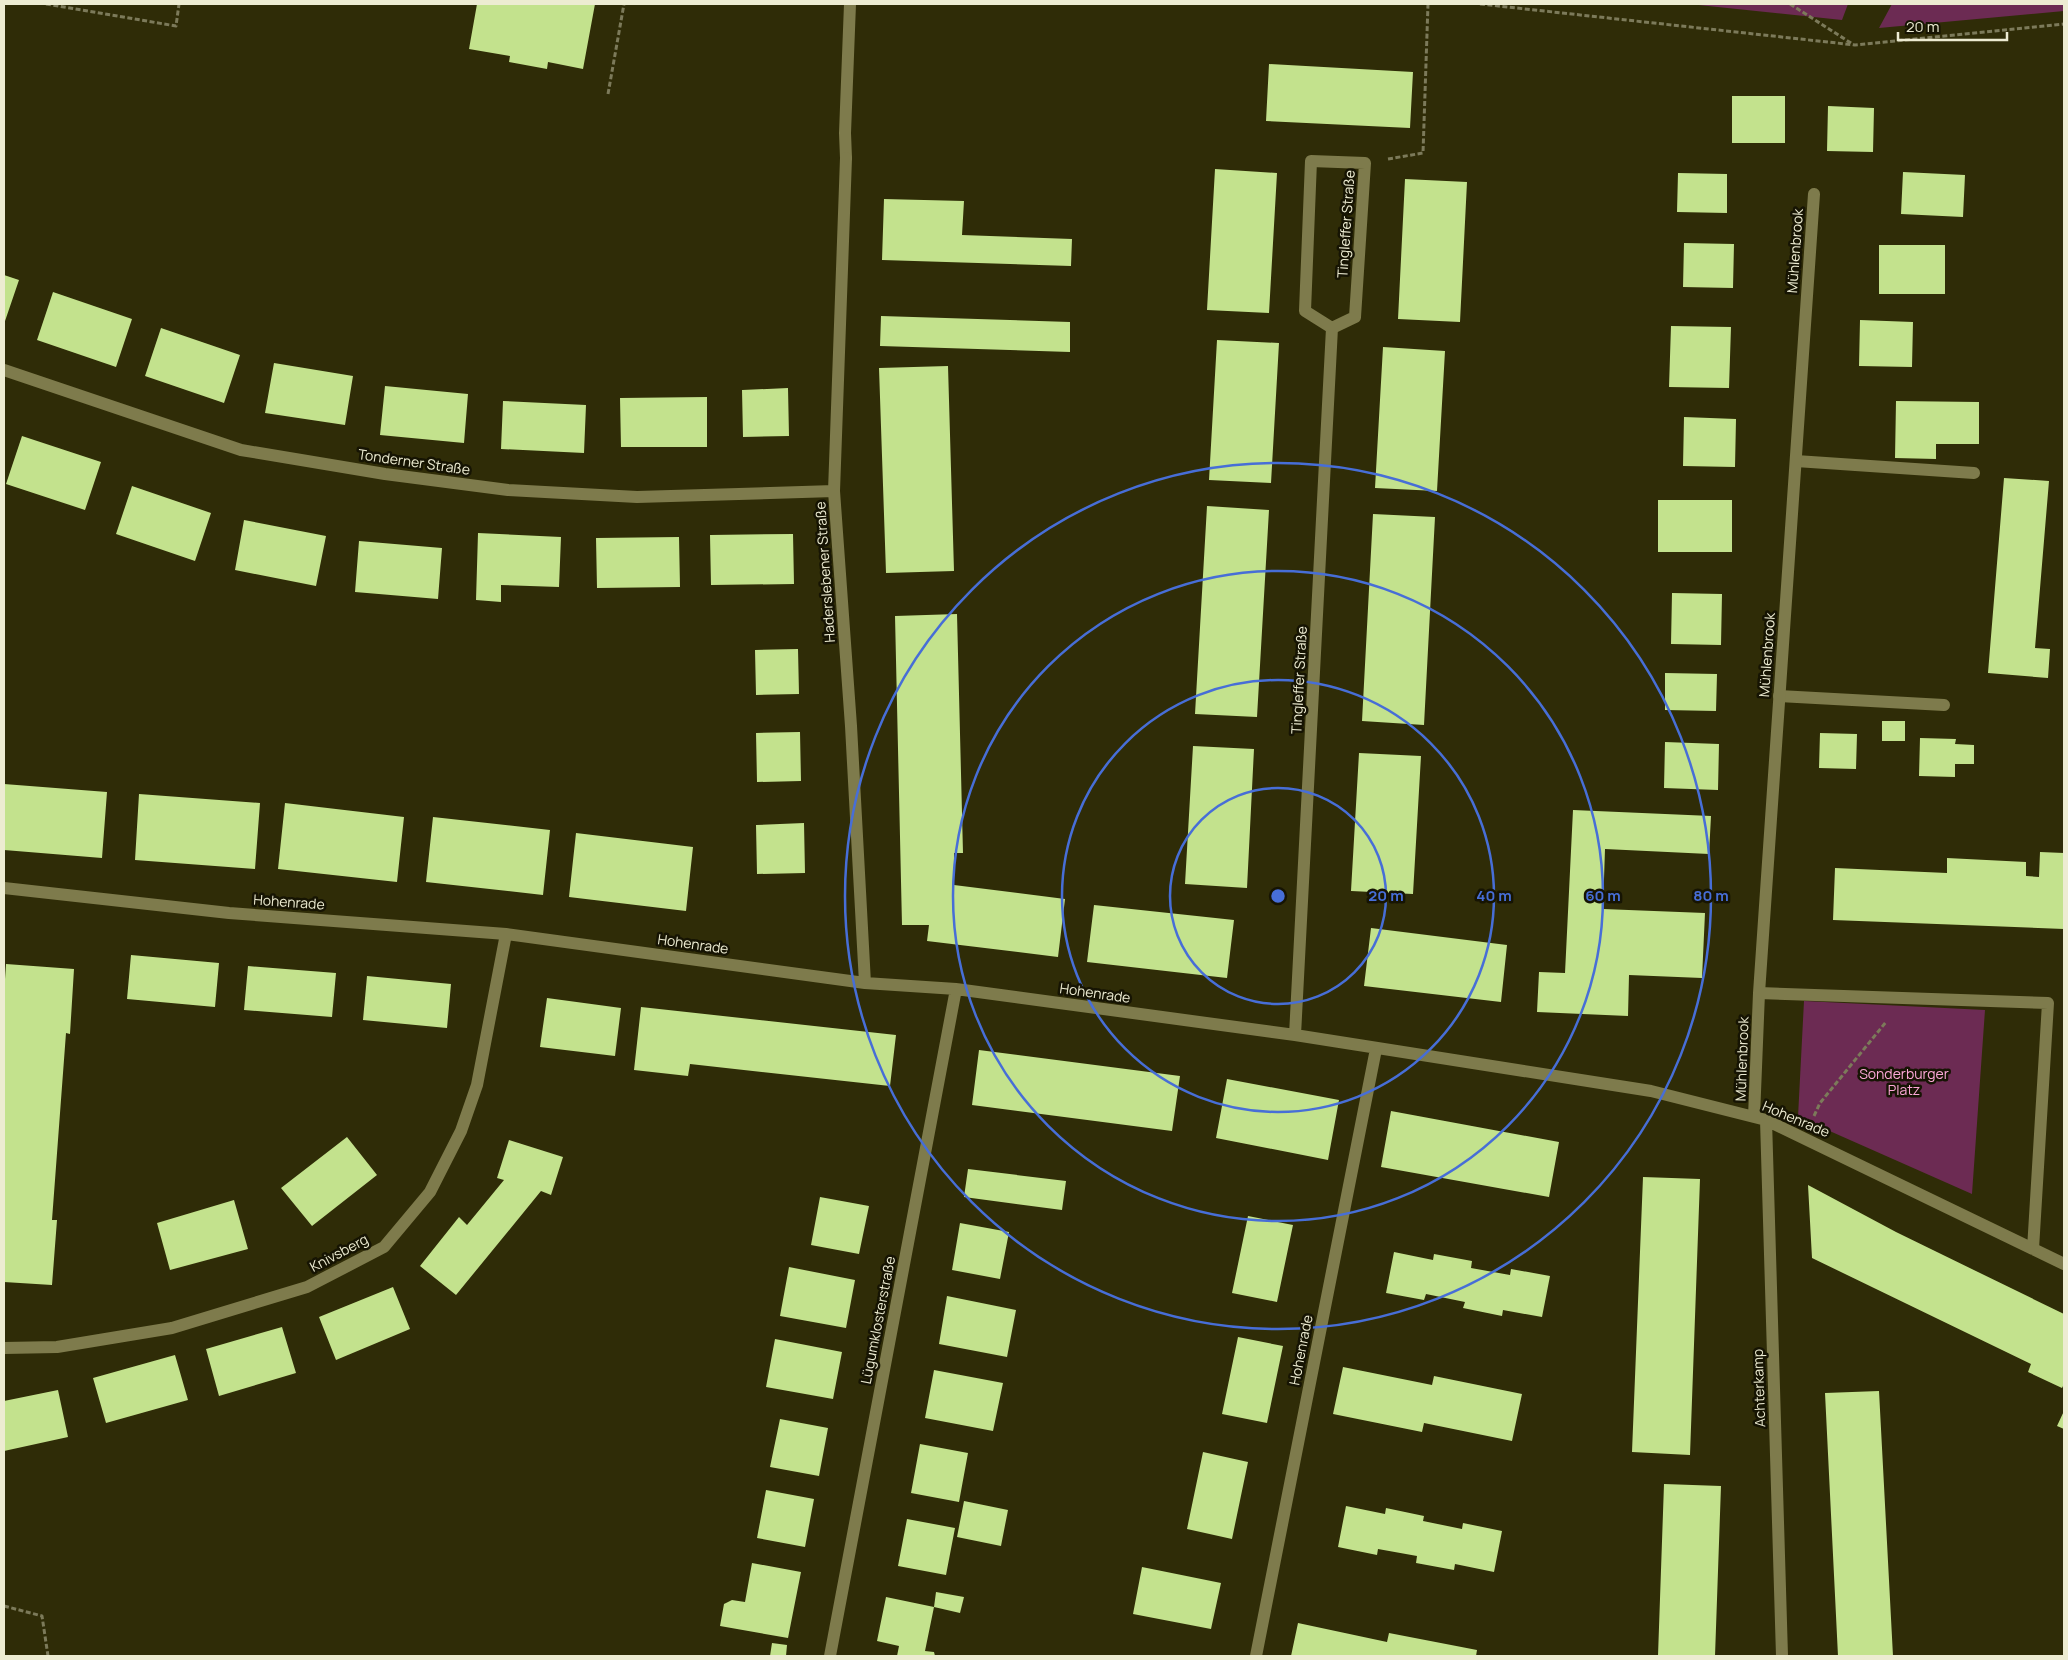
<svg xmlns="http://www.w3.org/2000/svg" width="2068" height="1660" font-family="Manrope,sans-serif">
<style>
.green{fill:#6c2b53}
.building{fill:#c3e28d}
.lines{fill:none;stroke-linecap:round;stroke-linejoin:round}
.path{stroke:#7c7a5a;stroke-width:3;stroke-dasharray:5 2.5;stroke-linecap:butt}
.service{stroke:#7e7b4c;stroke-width:12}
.minor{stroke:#7e7b4c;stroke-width:12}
.ring{fill:none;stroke:#476ed7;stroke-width:2.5}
.labels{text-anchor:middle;stroke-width:5;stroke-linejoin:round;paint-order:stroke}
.street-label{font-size:14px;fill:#edecd2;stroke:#161403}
.park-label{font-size:14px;fill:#fda8d8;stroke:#161403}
.centre{fill:#476ed7;stroke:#161403;stroke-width:2.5}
.ring-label{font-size:15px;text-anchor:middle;font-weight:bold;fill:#476ed7;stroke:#161403;stroke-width:5;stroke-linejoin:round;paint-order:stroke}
</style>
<rect width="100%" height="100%" fill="#2f2c07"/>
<!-- green -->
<path class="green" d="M1689,4H1848L1842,20Z
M1892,4H2064V11L1879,28Z
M1804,1001L1985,1010L1972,1194L1798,1117Z"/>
<!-- building -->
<path class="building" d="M477,4H595L583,69L548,62L547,69L509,62L510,56L469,49Z
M1269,64L1413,72L1410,128L1266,121Z
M1732,96H1785V143H1732Z
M1828,106L1874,108L1873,152L1827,151Z
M1215,169L1277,173L1269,313L1207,310Z
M1903,172L1965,175L1963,217L1901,214Z
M1678,173L1727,174V213L1677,212Z
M1405,179L1467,182L1460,322L1398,319Z
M884,199L964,201L962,235L1072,239L1071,266L882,260Z
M1684,243L1734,244L1733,288L1683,287Z
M1879,245H1945V294H1879Z
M4,275L19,280L4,324Z
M53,292L132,319L116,367L37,340Z
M881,316L1070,322V352L880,346Z
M1860,320L1913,322L1912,367L1859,366Z
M1671,326L1731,327L1729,388L1669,387Z
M161,328L240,355L224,403L145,376Z
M1217,340L1279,343L1271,483L1209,480Z
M1383,347L1445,351L1437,491L1375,488Z
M274,363L353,376L345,425L265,413Z
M948,366L954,571L886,573L879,368Z
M385,386L468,394L464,443L380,435Z
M788,388L789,436L743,437L742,390Z
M707,397V447H621L620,398Z
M503,401L586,405L584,453L501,449Z
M1896,401L1979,402V444H1936V459L1895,458Z
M1684,417L1736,419L1735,467L1683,466Z
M22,436L101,462L85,510L6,484Z
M2004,478L2049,481L2035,648L2050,649L2048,678L1988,673Z
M132,486L211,513L195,561L116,534Z
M1658,500H1732V552H1658Z
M1207,506L1269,510L1257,717L1195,714Z
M1373,514L1435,517L1424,725L1362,721Z
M244,520L326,536L316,586L235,570Z
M478,533L561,537L559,587L501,585V602L476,600Z
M793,534L794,584L711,585L710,535Z
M679,537L680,587L597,588L596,538Z
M359,541L442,548L438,599L355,592Z
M1672,593L1722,594L1721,645L1671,644Z
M957,614L963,853H954V885L1065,899L1058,957L927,941L929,925H902L895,616Z
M798,649L799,694L756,695L755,650Z
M1665,673L1717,674L1716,711L1665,710Z
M1882,721H1905V741H1882Z
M800,732L801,781L757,782L756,733Z
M1820,733L1857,734L1856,769L1819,768Z
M1920,738L1956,739L1955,744L1974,745V764H1955V777L1919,776Z
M1665,742L1719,744L1718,790L1664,788Z
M1193,746L1254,749L1247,888L1185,884Z
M1359,753L1421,756L1413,894L1351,891Z
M4,784L107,792L102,858L4,850Z
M139,794L260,803L255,869L135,860Z
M285,803L404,817L397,882L278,869Z
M1573,810L1711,816L1709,854L1605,849L1603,909L1705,913L1702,978L1629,975L1628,1016L1537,1012L1539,972L1565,973Z
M433,817L550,830L543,895L426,882Z
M804,823L805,873L757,874L756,825Z
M576,833L693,847L686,911L569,897Z
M2040,852L2064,853V929L1833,920L1835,868L1947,873V858L2026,862V876L2039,877Z
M1094,905L1234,920L1227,978L1087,962Z
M1371,928L1507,945L1501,1002L1364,986Z
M131,955L219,963L215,1007L127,999Z
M6,964L74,969L70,1034L66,1033L52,1220H57L52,1285L4,1282V994Z
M248,966L336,973L332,1017L244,1010Z
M367,976L451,984L447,1028L363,1020Z
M547,998L621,1008L615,1056L540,1047Z
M641,1007L896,1035L890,1086L690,1064L688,1076L634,1070Z
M979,1050L1180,1076L1172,1131L972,1105Z
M1227,1079L1339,1100L1328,1160L1216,1138Z
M1391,1111L1559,1142L1549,1197L1381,1167Z
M347,1137L377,1175L312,1226L281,1188Z
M509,1140L563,1157L551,1195L541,1191L456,1295L420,1266L459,1217L467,1225L504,1180L497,1178Z
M968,1169L1066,1181L1062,1210L964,1197Z
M1643,1177L1700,1179L1690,1455L1632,1452Z
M1808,1185L1896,1232L2064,1314V1384L2062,1388L2028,1372L2031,1364L1812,1258Z
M820,1197L869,1206L859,1254L811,1245Z
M234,1200L248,1249L170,1270L157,1223Z
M1248,1216L1293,1225L1277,1302L1232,1293Z
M960,1223L1009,1232L1000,1279L952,1270Z
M1394,1252L1433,1260L1434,1254L1472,1261L1471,1268L1510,1275L1511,1269L1550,1276L1542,1317L1503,1310L1502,1316L1463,1308L1465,1302L1426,1294L1424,1300L1386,1293Z
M789,1267L855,1280L846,1328L780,1316Z
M393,1287L410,1329L336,1360L319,1317Z
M947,1296L1016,1310L1007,1357L939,1344Z
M282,1327L296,1373L219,1396L206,1349Z
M1238,1337L1283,1346L1267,1423L1222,1414Z
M775,1339L842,1352L833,1399L766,1387Z
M175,1355L188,1400L106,1423L93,1378Z
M1343,1367L1432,1385L1434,1376L1522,1394L1512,1441L1424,1423L1422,1432L1333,1414Z
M934,1370L1003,1383L993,1431L925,1418Z
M58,1390L68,1437L4,1451V1401Z
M1879,1391L1893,1656H1838L1825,1393Z
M2064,1411V1429L2057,1426Z
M780,1419L828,1428L819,1476L770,1467Z
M920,1444L968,1453L959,1502L911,1493Z
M1203,1452L1248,1462L1232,1539L1187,1529Z
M1664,1484L1721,1486L1715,1656H1658Z
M766,1490L814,1499L805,1547L757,1538Z
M964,1501L1008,1510L1001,1546L957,1537Z
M1346,1506L1385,1514L1386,1508L1424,1516L1423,1521L1462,1529L1463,1523L1502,1531L1494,1572L1455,1564L1454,1570L1416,1563L1417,1556L1378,1549L1377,1555L1338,1547Z
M907,1519L955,1528L946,1575L898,1566Z
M752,1563L801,1572L788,1638L720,1626L724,1604L732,1600L745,1602Z
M1142,1567L1221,1583L1211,1629L1133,1614Z
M936,1592L964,1597L960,1613L934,1607Z
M886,1597L934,1607L925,1651L934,1652L935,1656H897L899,1646L877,1641Z
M1298,1623L1387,1642L1389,1633L1477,1650L1476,1656H1291Z
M772,1643L787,1645L786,1656H770Z"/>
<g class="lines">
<!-- path -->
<path class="path" d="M46,4L176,26L179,4
M1480,4L1855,45L2064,24
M1790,4L1854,45
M608,94L624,4
M1388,159L1423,153L1428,4
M1814,1116L1820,1103L1886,1022
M4,1606L42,1616L48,1656"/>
<!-- service -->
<path class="service" d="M846,158L845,133L850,4
M1796,461L1974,473
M1779,696L1944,705"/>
<!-- minor -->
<path class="minor" d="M846,158L834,491L851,726L865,983
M1311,161L1365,163L1355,317L1332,328L1305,311Z
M4,370L241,450L385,474L508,490L637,497L834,491
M4,888L229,913L506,934L865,983L956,989L1295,1035L1651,1091L1766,1120L2064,1264
M1759,993L2048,1003L2033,1249
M1295,1035L1332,328
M1754,1117L1759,993L1814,194
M1766,1120L1782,1656
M4,1348L57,1347L172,1328L307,1287L384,1247L430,1192L461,1131L477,1085L506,934
M830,1656L956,989
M1256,1656L1376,1049"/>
</g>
<!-- distance rings -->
<g class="ring">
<circle cx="1278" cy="896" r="108"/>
<circle cx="1278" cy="896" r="216"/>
<circle cx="1278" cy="896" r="325"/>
<circle cx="1278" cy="896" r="433"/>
</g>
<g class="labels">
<!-- street labels -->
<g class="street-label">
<text transform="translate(1346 224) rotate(-86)" y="5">Tingleffer Straße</text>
<text transform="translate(1795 251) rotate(-86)" y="5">Mühlenbrook</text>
<text transform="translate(414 462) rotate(8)" y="5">Tonderner Straße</text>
<text transform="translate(825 572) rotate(-94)" y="5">Haderslebener Straße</text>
<text transform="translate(1767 655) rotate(-86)" y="5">Mühlenbrook</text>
<text transform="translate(1299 680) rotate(-87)" y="5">Tingleffer Straße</text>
<text transform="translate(289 902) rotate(4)" y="5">Hohenrade</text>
<text transform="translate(693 944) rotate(8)" y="5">Hohenrade</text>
<text transform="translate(1095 993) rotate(8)" y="5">Hohenrade</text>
<text transform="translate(1742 1059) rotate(-88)" y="5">Mühlenbrook</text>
<text transform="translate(1796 1119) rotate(23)" y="5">Hohenrade</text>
<text transform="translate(339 1253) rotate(-28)" y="5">Knivsberg</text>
<text transform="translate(878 1320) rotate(-79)" y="5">Lügumklosterstraße</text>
<text transform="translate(1301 1350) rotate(-79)" y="5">Hohenrade</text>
<text transform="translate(1759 1388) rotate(-92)" y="5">Achterkamp</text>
</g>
<!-- park labels -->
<g class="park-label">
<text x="1904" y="1079">Sonderburger<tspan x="1904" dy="16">Platz</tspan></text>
</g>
</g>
<circle cx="1278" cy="896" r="8" class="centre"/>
<g class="ring-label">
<text x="1386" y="901">20 m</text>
<text x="1494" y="901">40 m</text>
<text x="1603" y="901">60 m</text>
<text x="1711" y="901">80 m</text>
</g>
<!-- border -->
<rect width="2068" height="1660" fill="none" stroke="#edecd2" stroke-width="10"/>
<!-- scale -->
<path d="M1898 32v8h109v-8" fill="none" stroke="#edecd2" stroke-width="2.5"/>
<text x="1906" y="32" font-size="15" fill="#edecd2" stroke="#161403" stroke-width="4" paint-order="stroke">20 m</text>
</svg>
